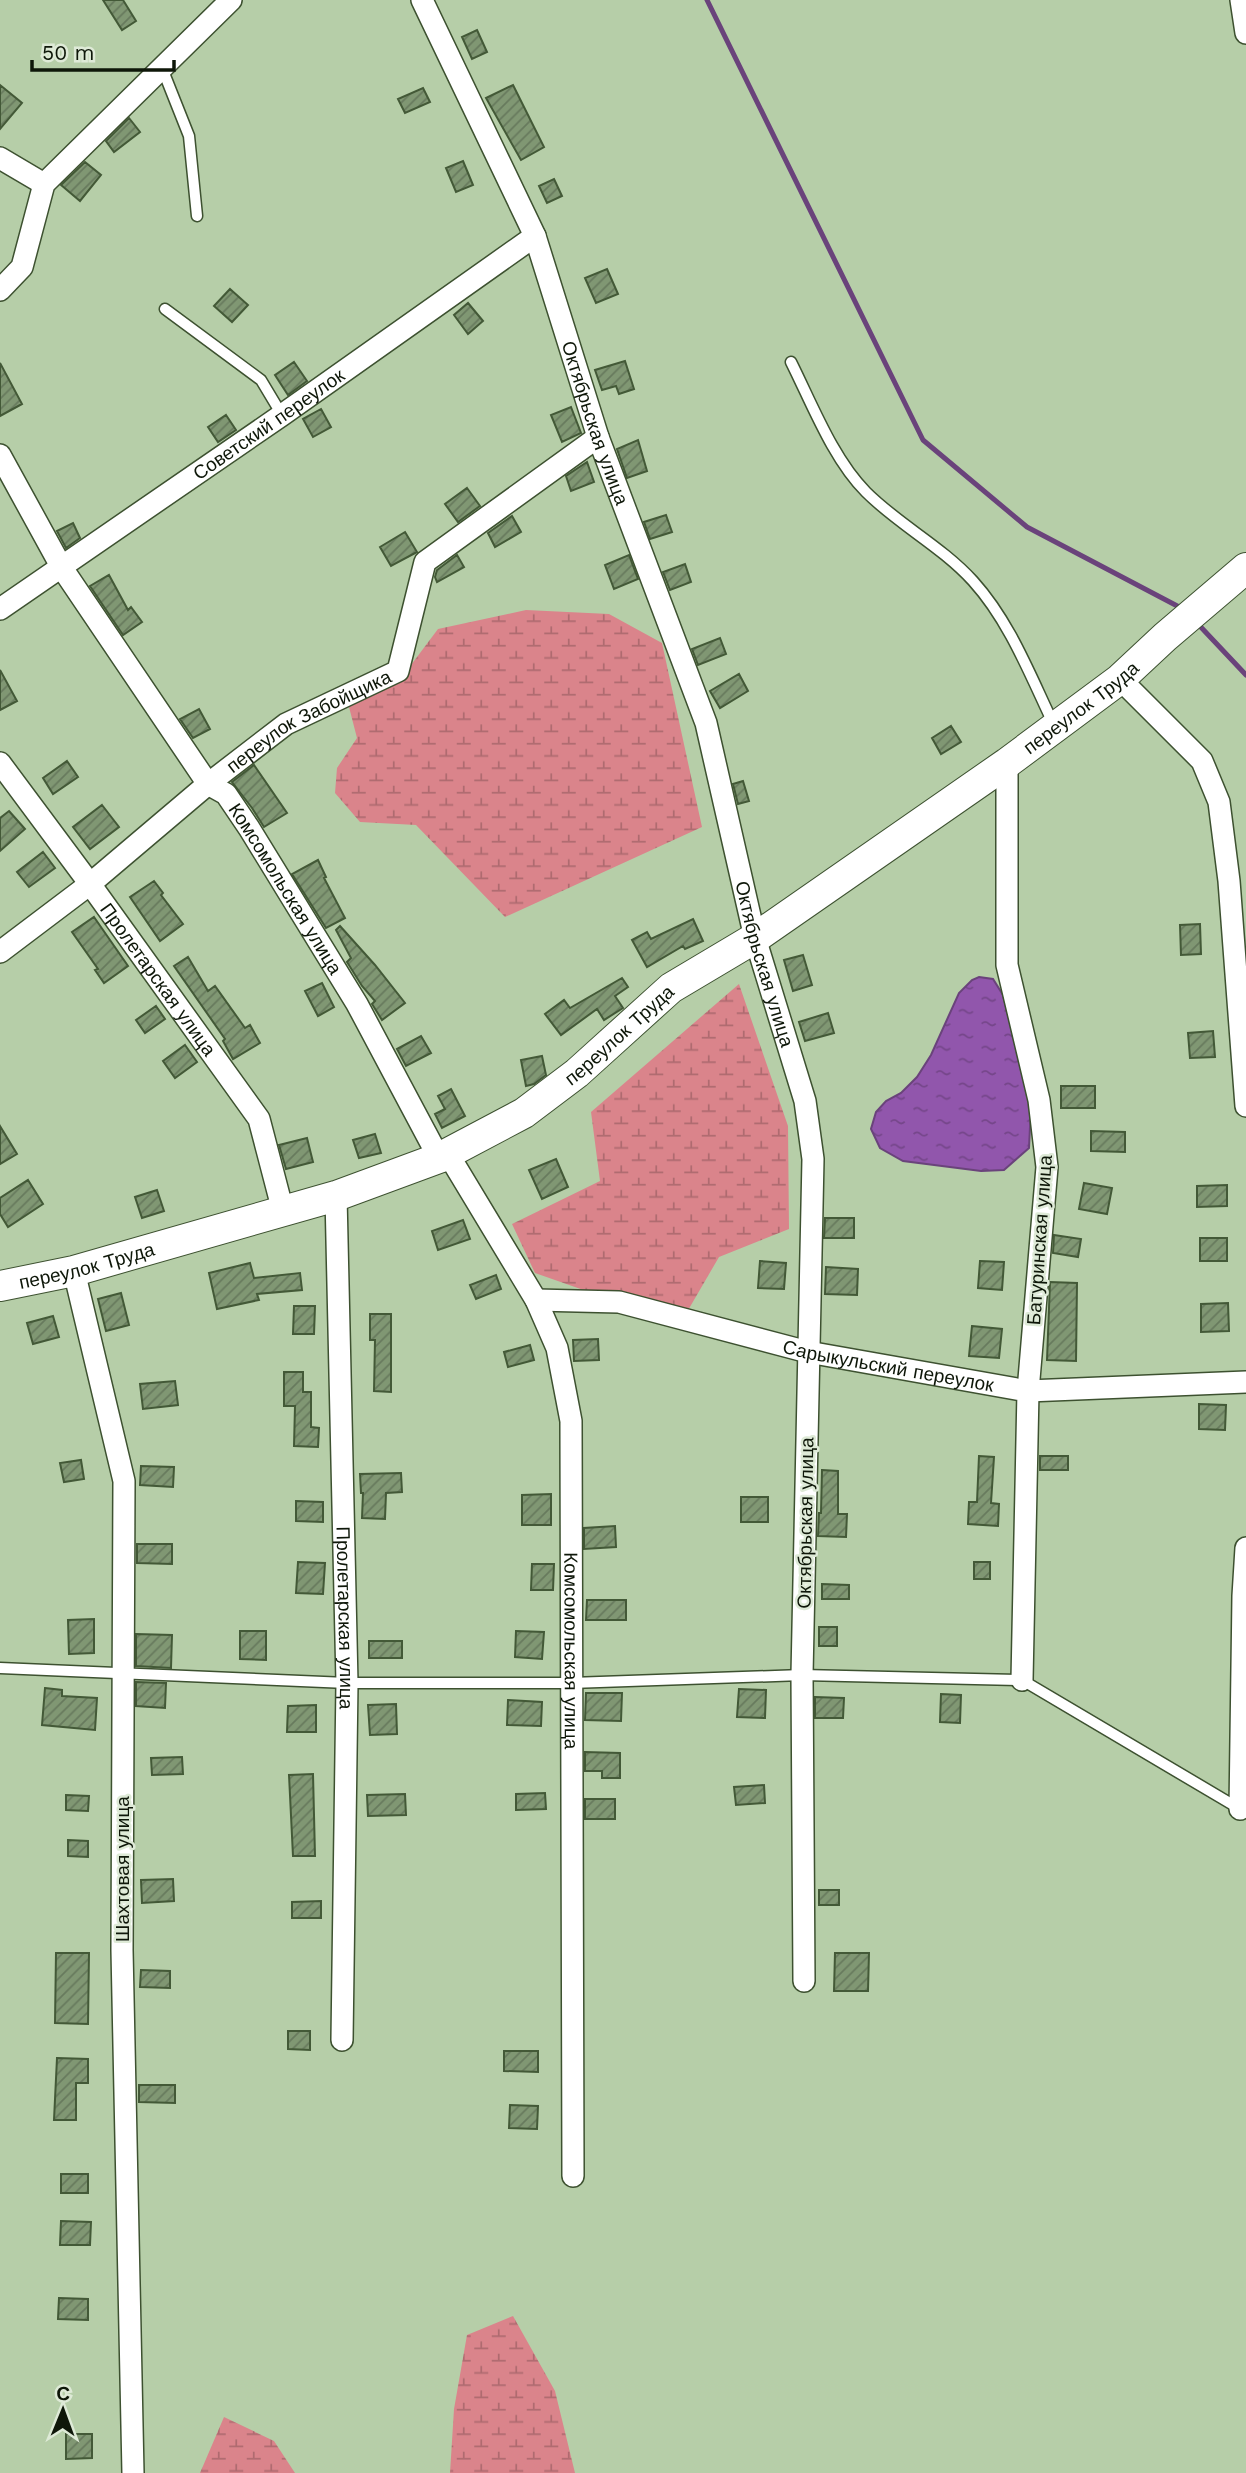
<svg xmlns="http://www.w3.org/2000/svg" width="1246" height="2473" font-family="'Work Sans',sans-serif">
<style>
.wetland{fill:url(#wetland-marsh)}
.water{fill:url(#water-ripples);stroke:#6a437b;stroke-width:2}
.lines{fill:none;stroke-linecap:round;stroke-linejoin:round}
.stream{stroke:#6a437b;stroke-width:5}
.building{fill:url(#building-hatch);stroke:#435937;stroke-width:2}
.lane-casing{stroke:#3d5130;stroke-width:13}
.street-casing{stroke:#3d5130;stroke-width:24}
.secondary-casing{stroke:#3d5130;stroke-width:32}
.lane{stroke:#fff;stroke-width:10}
.street{stroke:#fff;stroke-width:21}
.secondary{stroke:#fff;stroke-width:30}
.labels{text-anchor:middle;stroke-width:5;stroke-linejoin:round;paint-order:stroke}
.street-label{font-size:19px;fill:#0e1709;stroke:#deead7}
</style>
<defs>
<pattern id="wetland-marsh" width="20" height="14" patternUnits="userSpaceOnUse" patternTransform="scale(1.75)"><rect width="20" height="14" fill="#da848b"/><path d="M1 5h8M5 5V1M11 12h8M15 12V8" fill="none" stroke="#af6b70"/></pattern>
<pattern id="water-ripples" width="26" height="14" patternUnits="userSpaceOnUse" patternTransform="scale(1.75)"><rect width="26" height="14" fill="#9156ac"/><path d="M2 4q2-2 4 0t4 0M15 11q2-2 4 0t4 0" fill="none" stroke="#75468a"/></pattern>
<pattern id="building-hatch" width="6" height="6" patternUnits="userSpaceOnUse" patternTransform="scale(1.75)"><rect width="6" height="6" fill="#809773"/><path d="M-1 1l2-2M0 6l6-6M5 7l2-2" fill="none" stroke="#677a5d"/></pattern>
</defs>
<rect width="100%" height="100%" fill="#b6cea8"/>
<!-- wetland -->
<path class="wetland" d="M526,610L609,614L662,643L702,827L505,917L416,825L360,822L335,793L337,768L357,738L349,707L405,673L438,629Z
M739,984L788,1126L789,1229L719,1257L687,1312L592,1293L535,1273L512,1224L600,1181L591,1112Z
M513,2316L555,2391L575,2473H450L454,2409L467,2335Z
M224,2417L274,2441L295,2473H200Z"/>
<!-- water -->
<path class="water" d="M979,977L993,979L1003,995L1031,1106L1029,1148L1004,1170L981,1171L903,1161L880,1148L871,1129L876,1112L886,1101L901,1093L917,1077L931,1055L959,993L972,980Z"/>
<g class="lines">
<!-- stream -->
<path class="stream" d="M707,0L923,440L1027,527L1183,609
M1197,623L1246,675"/>
</g>
<!-- building -->
<path class="building" d="M103,0H123L136,21L122,30Z
M477,30L487,52L472,59L462,37Z
M0,85L22,103L0,129Z
M513,85L544,147L521,160L486,98Z
M423,88L430,102L405,113L398,99Z
M129,118L140,132L114,152L106,141Z
M463,161L473,185L456,192L446,168Z
M85,162L101,175L80,201L61,185Z
M554,179L562,196L547,203L539,186Z
M607,269L618,294L596,303L585,278Z
M230,289L248,305L232,322L214,306Z
M468,303L483,321L468,334L454,315Z
M625,361L634,389L619,394L616,386L602,390L595,370Z
M294,362L307,381L288,395L275,375Z
M0,363L22,404L0,416Z
M571,407L581,433L562,442L551,415Z
M321,409L331,427L313,437L303,419Z
M226,415L236,430L218,442L208,427Z
M638,440L647,471L627,478L617,449Z
M587,462L594,482L571,491L566,476Z
M467,488L480,506L458,522L445,504Z
M666,515L672,532L650,539L644,522Z
M512,516L521,532L495,547L488,533Z
M73,523L80,538L66,548L57,531Z
M405,532L417,552L391,566L380,547Z
M457,555L464,567L437,582L435,577L437,570Z
M629,555L638,579L614,589L605,565Z
M685,564L691,582L670,590L663,572Z
M109,575L128,610L131,607L142,622L123,635L90,586Z
M720,638L726,654L698,665L692,649Z
M0,670L17,701L0,710Z
M739,674L748,691L720,708L710,691Z
M199,709L210,729L193,738L180,719Z
M951,726L961,742L941,754L932,738Z
M67,761L78,777L53,794L43,778Z
M254,765L287,813L264,827L252,808L232,782Z
M743,781L749,801L738,804L733,784Z
M102,805L119,827L90,849L73,827Z
M9,811L25,829L0,851V818Z
M43,852L55,868L29,887L17,872Z
M318,860L326,877L324,878L345,918L326,928L292,874Z
M154,881L163,893L161,895L183,924L160,941L130,897Z
M94,917L128,966L104,983L95,970L98,969L72,932Z
M693,919L703,941L685,949L683,946L647,967L632,940L647,932L651,939Z
M1200,924L1201,954L1181,955L1180,925Z
M340,926L375,965L405,1003L382,1020L372,1004L375,1001L362,986L347,962L351,958L336,930Z
M803,955L812,985L793,991L784,960Z
M188,957L208,991L215,986L245,1028L250,1025L260,1043L233,1059L223,1041L225,1039L174,966Z
M622,978L628,987L615,996L623,1008L604,1020L597,1009L561,1035L545,1014L564,1000L570,1008Z
M322,983L334,1007L318,1016L305,991Z
M156,1006L165,1019L145,1033L136,1020Z
M828,1013L834,1033L805,1041L799,1022Z
M1213,1031L1215,1057L1190,1058L1188,1033Z
M421,1036L431,1053L406,1066L397,1049Z
M185,1045L197,1062L175,1078L163,1061Z
M542,1056L546,1075L534,1084L526,1086L521,1060Z
M1061,1086H1095V1108H1061Z
M451,1089L465,1116L442,1128L435,1114L445,1109L438,1096Z
M0,1126L17,1154L0,1164Z
M1091,1131L1125,1132V1152L1091,1151Z
M375,1134L381,1153L359,1158L353,1140Z
M307,1138L313,1162L286,1169L279,1145Z
M556,1159L568,1187L542,1199L529,1170Z
M28,1180L43,1204L8,1227L0,1214V1198Z
M1084,1183L1112,1188L1107,1214L1079,1209Z
M1227,1185V1206L1197,1207V1186Z
M157,1190L164,1211L142,1218L135,1197Z
M825,1218H854V1238H824Z
M463,1220L470,1239L438,1250L432,1231Z
M1054,1235L1081,1239L1078,1257L1053,1253Z
M1200,1238H1227V1261H1200Z
M760,1261L786,1263L784,1289L758,1288Z
M980,1261L1004,1262L1002,1290L978,1288Z
M250,1263L254,1278L300,1273L302,1290L257,1294L259,1300L217,1309L209,1273Z
M826,1267L858,1269L857,1295L825,1294Z
M496,1275L501,1289L476,1299L470,1285Z
M1050,1282L1077,1283L1076,1361L1047,1360Z
M121,1293L129,1325L106,1331L98,1299Z
M1228,1303L1229,1331L1201,1332V1304Z
M294,1306H315L314,1334H293Z
M370,1314H391V1392L374,1391L375,1340H370Z
M53,1316L59,1337L33,1344L27,1323Z
M972,1326L1002,1329L999,1358L969,1356Z
M598,1339L599,1360L574,1361L573,1340Z
M530,1345L534,1360L508,1367L504,1352Z
M284,1372H303V1392H311V1427L319,1428L318,1447L294,1446L295,1406H284Z
M175,1381L178,1405L143,1409L140,1384Z
M1199,1404L1226,1405L1225,1430L1199,1429Z
M979,1456L994,1457L991,1503L999,1504L998,1526L968,1524L969,1502H977Z
M1040,1456H1068V1470H1040Z
M81,1460L84,1479L64,1482L60,1463Z
M141,1466L174,1467L173,1487L140,1485Z
M822,1470L838,1471V1514H847L846,1537L818,1536L819,1513H821Z
M401,1473L402,1492L386,1493L385,1519L362,1518L363,1493H361L360,1474Z
M551,1494V1525H522V1495Z
M741,1497H768V1522H741Z
M296,1501L323,1502V1522L296,1521Z
M615,1526L616,1547L584,1549V1528Z
M137,1544H172V1564L137,1563Z
M298,1562L325,1563L323,1594L296,1593Z
M974,1562H990V1579H974Z
M532,1564H554L553,1590H531Z
M822,1584L849,1585V1599H822Z
M587,1600H626V1620H586Z
M94,1619V1653L69,1654L68,1620Z
M819,1627H837V1646H819Z
M240,1631H266V1660L240,1659Z
M516,1631L544,1632L542,1659L515,1657Z
M136,1634L172,1635L171,1668L136,1666Z
M369,1641H402V1658H369Z
M136,1682L166,1683L165,1708L136,1706Z
M45,1688L62,1690V1696L97,1698L95,1730L42,1725Z
M739,1689L766,1690L765,1718L737,1717Z
M586,1693H622L621,1721L585,1720Z
M941,1694L961,1695L960,1723L940,1722Z
M815,1697L844,1698L843,1718H815Z
M508,1700L542,1702L541,1726L507,1725Z
M396,1704L397,1734L370,1735L368,1705Z
M316,1705V1732H287L288,1706Z
M585,1752L620,1753V1778H602V1771H585Z
M182,1757L183,1774L152,1775L151,1758Z
M313,1774L315,1856H293L289,1775Z
M764,1785L765,1803L736,1805L734,1787Z
M545,1793L546,1809L516,1810V1794Z
M405,1794L406,1815L368,1816L367,1795Z
M66,1795L89,1796L88,1811L66,1810Z
M585,1799H615V1819H585Z
M68,1840L88,1841V1857L68,1856Z
M173,1879L174,1901L142,1903L141,1880Z
M819,1890H839V1905H819Z
M321,1901V1918H292V1902Z
M56,1953H89L88,2024L55,2023Z
M835,1953H869L868,1991H834Z
M141,1970L170,1971V1988L140,1987Z
M288,2031H310V2050L288,2049Z
M504,2051H538V2072L504,2071Z
M57,2058L88,2059V2083H76V2120H54Z
M139,2085H175V2103L139,2102Z
M510,2105L538,2106L537,2129L509,2128Z
M61,2174H88V2193H61Z
M61,2221L91,2222L90,2245H60Z
M59,2298L88,2299V2320L58,2319Z
M66,2434H92V2458L66,2459Z"/>
<g class="lines">
<defs>
<path id="lane" d="M162,68L189,136L197,216
M165,309L261,380L282,415
M791,362C812,404 833,459 866,492C899,525 941,546 973,581C1010,622 1030,675 1054,725
M0,1668L347,1683H571L802,1675L1022,1680L1240,1809"/>
<g id="street">
<path id="s1" d="M422,0L535,236L598,437L706,723L755,938L805,1101L813,1159L802,1675L804,1981"/>
<path d="M1241,0L1246,33"/>
<path d="M0,158L44,184"/>
<path d="M0,290L22,267L44,184L231,0"/>
<path id="s2" d="M0,455L62,568L208,784L226,794L249,828L357,1004L439,1158"/>
<path id="s3" d="M0,609L282,415L535,236"/>
<path d="M1120,679L1202,761L1219,802L1229,881L1246,1106"/>
<path id="s4" d="M0,763L90,884L259,1119L283,1211"/>
<path d="M1007,763V965L1039,1100L1047,1167L1028,1391L1022,1680"/>
<path id="s5" d="M0,952L90,884L208,784L286,724L398,671L425,562L598,437"/>
<path id="s6" d="M448,1154L536,1300L557,1348L571,1421L573,2176"/>
<path id="s7" d="M336,1196L347,1683L342,2040"/>
<path d="M74,1271L124,1481L122,1950L133,2473"/>
<path id="s8" d="M536,1300L619,1302L808,1352L1028,1391L1246,1382"/>
<path d="M1240,1809L1243,1596L1246,1548"/>
</g>
<g id="secondary">
<path id="s9" d="M0,1286L74,1271L336,1196L439,1158L524,1113L577,1073L671,988L755,938L1007,763L1120,679L1165,637L1246,568"/>
</g>
</defs>
<!-- lane casing -->
<use href="#lane" class="lane-casing"/>
<!-- street casing -->
<use href="#street" class="street-casing"/>
<!-- secondary casing -->
<use href="#secondary" class="secondary-casing"/>
<!-- lane -->
<use href="#lane" class="lane"/>
<!-- street -->
<use href="#street" class="street"/>
<!-- secondary -->
<use href="#secondary" class="secondary"/>
</g>
<g class="labels">
<!-- street labels -->
<g class="street-label">
<text dy="7" stroke="none"><textPath href="#s1" startOffset="458">Октябрьская улица</textPath></text>
<text dy="7" stroke="none"><textPath href="#s3" startOffset="326">Советский переулок</textPath></text>
<text dy="7" stroke="none"><textPath href="#s9" startOffset="1244">переулок Труда</textPath></text>
<text dy="7" stroke="none"><textPath href="#s5" startOffset="387">переулок Забойщика</textPath></text>
<text dy="7" stroke="none"><textPath href="#s2" startOffset="522">Комсомольская улица</textPath></text>
<text dy="7" stroke="none"><textPath href="#s1" startOffset="1026">Октябрьская улица</textPath></text>
<text dy="7" stroke="none"><textPath href="#s4" startOffset="268">Пролетарская улица</textPath></text>
<text dy="7" stroke="none"><textPath href="#s9" startOffset="677">переулок Труда</textPath></text>
<text transform="translate(1039 1240) rotate(-86)" y="7">Батуринская улица</text>
<text dy="7" stroke="none"><textPath href="#s9" startOffset="89">переулок Труда</textPath></text>
<text dy="7" stroke="none"><textPath href="#s8" startOffset="360">Сарыкульский переулок</textPath></text>
<text transform="translate(805 1523) rotate(-89)" y="7">Октябрьская улица</text>
<text dy="7" stroke="none"><textPath href="#s7" startOffset="422">Пролетарская улица</textPath></text>
<text dy="7" stroke="none"><textPath href="#s6" startOffset="527">Комсомольская улица</textPath></text>
<text transform="translate(122 1869) rotate(-90)" y="7">Шахтовая улица</text>
</g>
</g>
<!-- north arrow -->
<g transform="translate(63 2410) rotate(1)" stroke="#deead7" stroke-width="5" paint-order="stroke">
<path d="M0-5L12 26L0 18L-12 26Z" fill="#0e1709"/>
<text y="-10" font-size="19" font-weight="bold" text-anchor="middle" fill="#0e1709">С</text>
</g>
<!-- scale -->
<path d="M32 60v10h142v-10" fill="none" stroke="#0e1709" stroke-width="3.5"/>
<text x="42" y="60" font-size="21" fill="#0e1709" stroke="#deead7" stroke-width="5" paint-order="stroke">50 m</text>
</svg>
